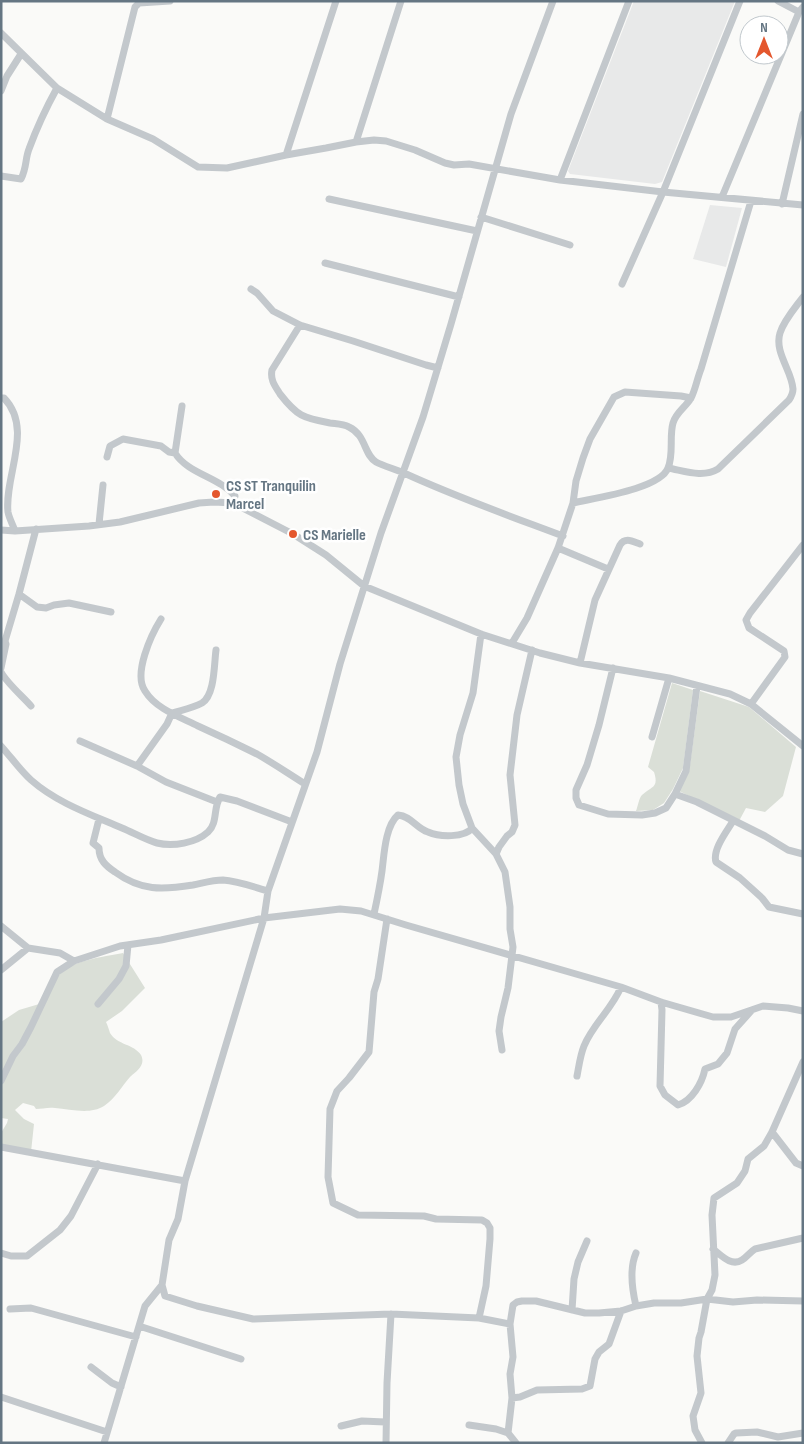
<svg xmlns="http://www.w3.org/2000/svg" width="804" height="1444" font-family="'Sofia Sans Condensed',sans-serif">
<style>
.built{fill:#e8e9e9}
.green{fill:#dadfd7}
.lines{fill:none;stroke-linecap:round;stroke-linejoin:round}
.minor{stroke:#c3c8cc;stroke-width:7}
.poi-dot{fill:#e4572e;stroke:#fff;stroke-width:2}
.labels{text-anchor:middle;stroke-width:5;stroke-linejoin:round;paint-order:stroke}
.poi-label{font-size:16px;font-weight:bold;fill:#657683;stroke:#fff;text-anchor:start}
</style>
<rect width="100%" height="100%" fill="#fafaf8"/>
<!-- built -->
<path class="built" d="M634,1H735L662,182L655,184L570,174L568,171Z
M710,205L742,208L726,267L693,259Z"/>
<!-- green -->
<path class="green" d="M672,683L693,690L683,768L673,789L664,803L653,810L636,811C638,806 639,798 642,795C652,786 659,788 654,772L648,767Z
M700,691L749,707L796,747L783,796L765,812L746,808L739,821L679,791L690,765Z
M123,953L145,988L122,1011L106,1022C108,1026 109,1030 110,1033C117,1045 134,1044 141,1055C146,1065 137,1071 130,1077C122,1086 115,1099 104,1106C90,1115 70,1109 55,1108C48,1107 42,1109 36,1109L34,1106L23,1103L15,1110L24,1119L34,1124L31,1152L1,1146V1133L7,1123L8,1119L1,1118V1022L19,1010L46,1002C49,994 52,983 57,977C70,960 103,957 123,953Z"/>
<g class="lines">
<!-- minor -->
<path class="minor" d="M778,1L799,12
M1,33L57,88L107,119L153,139L198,167L227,168L286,155L326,148L356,142L374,140L386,141L415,150L445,163L454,165L469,164L560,180L663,192L803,205
M1,91L7,76L21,54
M107,119L135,7L139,3L170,1
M356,142L401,1
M286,155L336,1
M1,176L21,179C27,167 25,159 29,149C37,127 46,108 57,88
M560,180L629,1
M722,197L799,12L803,7
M329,199L477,231
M782,204L803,114
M481,217L570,245
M325,263L459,297
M622,284L663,192L740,1
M251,289L257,293L273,311L300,325L353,341L426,365L438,368
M300,325L272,370C270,380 275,386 280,394C297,416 303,418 330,423C337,424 343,424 349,427C366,435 364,455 376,462C383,466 395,469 404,473C456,497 510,516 563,536
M1,398H4C34,429 4,476 8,512C9,518 13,525 15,531
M182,406L175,453C188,474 219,477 235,496L233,503
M107,457L110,446L123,439L161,446L169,452L175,453
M668,468C685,471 703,478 718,469L789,400C791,397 793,393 793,389C792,371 774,352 780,333C784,320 795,308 803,297
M573,503C594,498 660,489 668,468C674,454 669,437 673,423C676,412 686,407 691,398C695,391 697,379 701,369L751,201
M99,524L103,485
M1,530L15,531L89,526L120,522L199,503L214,502L233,503L293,534L326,555L364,586L481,634L540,653L580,663L669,678L730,694L751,704L803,746
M558,548L608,569
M19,594L37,607L46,608L54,605L69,603L111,612
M161,619C151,635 133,674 145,691C156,709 180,717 198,726C218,735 237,744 257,754C273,763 289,774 305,784
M481,634L473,693L460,735L456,757L459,785L463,804L472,828L496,854
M512,643L527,618L558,548L573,503L576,481L583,458L590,439L614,397L625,392L681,396L691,398
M1,645L5,641L19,594L36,529
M580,663L595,600L620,545C625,537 632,541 640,544
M1,668L6,644L5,641
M613,668L599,725L587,765L576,790V798L579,805L608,814L642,815L655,813L666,808L675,794L686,771L697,686
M1,672C6,682 22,696 31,706
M751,704L785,657L784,651L749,628L746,620L750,613L803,545
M652,737L669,678
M80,741L137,766L166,782L217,802
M1,746C11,757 20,770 31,780C57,803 92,815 122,828C134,833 146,840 157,843C173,847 196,843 208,832C218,823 213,808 220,797L237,801L292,822
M137,766L167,724L172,713C182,710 193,708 202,703C215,695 214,664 216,650
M675,794L697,802L765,836L788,850L803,854
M99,819L93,843L99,848C99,860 106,866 115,872C141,891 162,890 193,885C203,883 213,880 223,880C238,881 254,887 268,891
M733,821C727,831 712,850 716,862L740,878L762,898L769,907L803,914
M374,914C377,900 380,886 382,871C384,856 385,826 398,815C411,816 416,828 428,832C439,837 465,838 472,828
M387,919L378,979L374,992L369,1052L349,1078L337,1091L330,1109L328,1177L333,1203L358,1215L424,1216L436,1219L482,1220L487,1223L490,1228V1239L486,1286L479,1318
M1,926L28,948L60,953L74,961
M1,970L28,948
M661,1002L662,1010L660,1086L665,1095L678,1105C692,1101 702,1083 705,1069L718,1064L727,1053L735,1029L752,1010
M98,1004L119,979L126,966L128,945
M502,1050L499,1031L501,1017L508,988L513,947L510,929V907L505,872L496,854L499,847L507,836L512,832L515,825L510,775L517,715L532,650
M577,1076C579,1066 580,1056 584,1046C593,1024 612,1009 621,987
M1,1081L13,1056L22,1044L31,1027L57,972L74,961L120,946L161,940L264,918L340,909L361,911L406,925L621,987L661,1002L713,1017H731L763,1006L788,1008L803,1011
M772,1132L796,1163L803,1166
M1,1147L185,1181
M713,1249C721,1255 731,1267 742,1260C747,1257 750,1252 755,1249L803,1238
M1,1253L11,1256H27L60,1230L71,1216L98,1164
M162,1285L165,1296L197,1306L253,1319L391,1314L479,1318L510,1324
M636,1306C632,1289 629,1269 636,1253
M10,1309L31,1308L136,1337
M572,1310L574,1279L578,1262L587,1241
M139,1326L241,1359
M91,1367L112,1383L121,1387
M1,1397L107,1432
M512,1398L520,1397L537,1390L582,1389L590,1386L595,1359L599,1352L609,1344L621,1311
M469,1425L496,1429L508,1433
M341,1426L362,1421L385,1422
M104,1443L145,1306L162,1285L169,1240L178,1219L185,1181L264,918L268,891L317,752L340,664L381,533L423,417L451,324L511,114L553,1
M386,1443L387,1383L391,1314
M516,1443L508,1433L512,1398L510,1374L513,1357L510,1324L513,1305L517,1302L522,1301H536L585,1313H599L621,1311L636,1306L654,1303H681L707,1299L733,1302L757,1300L803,1301
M702,1443L695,1430L693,1416L701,1393L697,1356L699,1338L701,1332L707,1299L712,1290L715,1275L712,1215L714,1198L737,1183L745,1171L748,1159L764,1146L772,1132L803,1062
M728,1443L734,1434L736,1433L757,1432L778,1437L803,1433"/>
</g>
<!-- markers -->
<g class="poi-dot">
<circle cx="216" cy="494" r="5"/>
<circle cx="293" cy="534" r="5"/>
</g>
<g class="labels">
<!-- poi labels -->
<g class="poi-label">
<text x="226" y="491">CS ST Tranquilin<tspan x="226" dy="18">Marcel</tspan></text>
<text x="303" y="540">CS Marielle</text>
</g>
</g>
<!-- border -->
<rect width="804" height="1444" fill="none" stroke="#657683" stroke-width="5"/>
<!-- north arrow -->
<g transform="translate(764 40)"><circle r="24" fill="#ffffff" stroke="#c1c8cd"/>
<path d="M0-4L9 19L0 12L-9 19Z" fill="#e4572e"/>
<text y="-8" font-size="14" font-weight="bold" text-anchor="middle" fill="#657683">N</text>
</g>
</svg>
